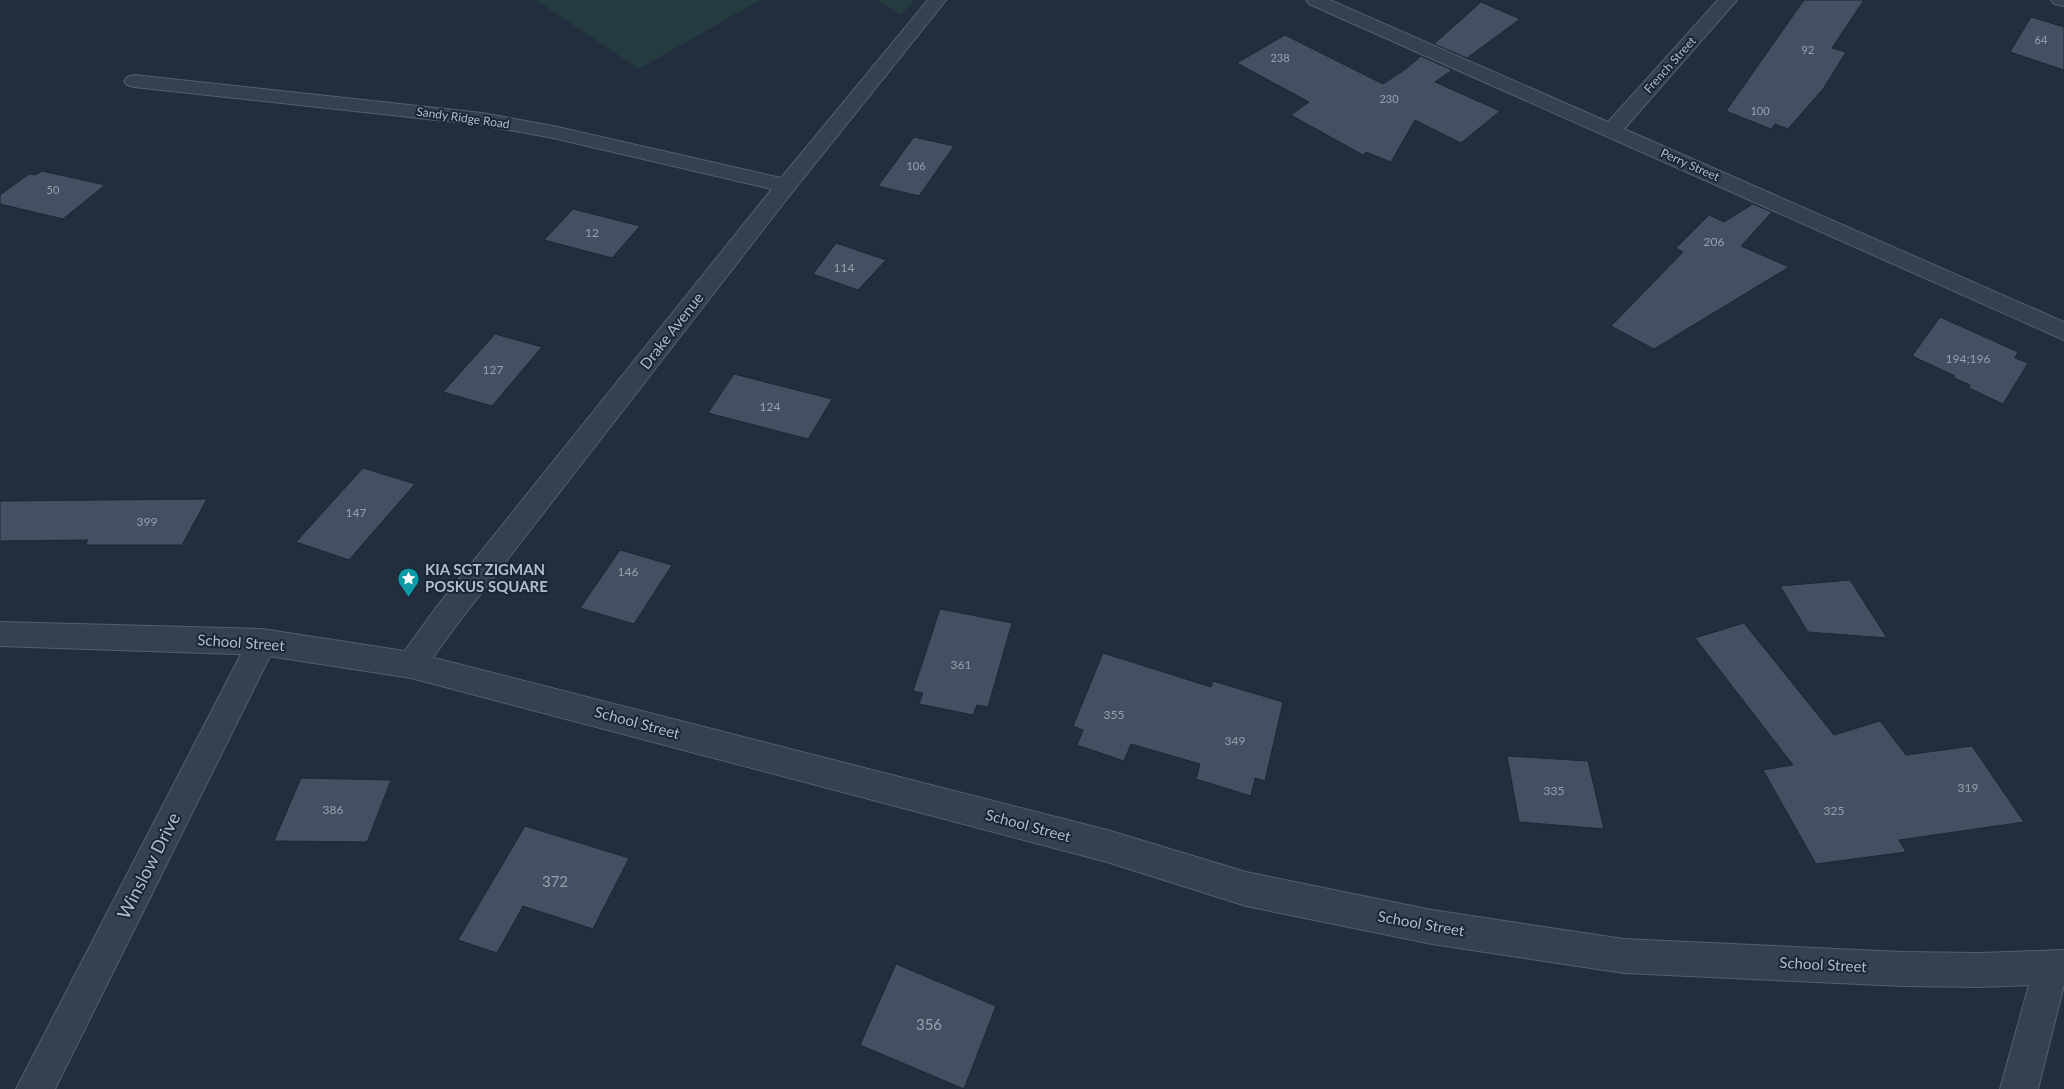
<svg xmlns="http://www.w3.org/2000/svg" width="2064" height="1089" font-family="Lato,sans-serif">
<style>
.green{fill:#243c3f}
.building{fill:#425062;stroke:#1d2735}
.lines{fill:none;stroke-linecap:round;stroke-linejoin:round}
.minor-casing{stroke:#545e6c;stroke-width:2}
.tertiary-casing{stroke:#545e6c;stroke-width:2}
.minor{fill:#36404e;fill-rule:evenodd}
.tertiary{fill:#36404e;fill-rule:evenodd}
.labels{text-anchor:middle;stroke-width:4;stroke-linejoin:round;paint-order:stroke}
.far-number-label{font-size:11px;fill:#95a0af}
.far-street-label{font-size:12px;fill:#b1bbc9;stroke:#1b2533}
.number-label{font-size:12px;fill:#95a0af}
.street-label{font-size:15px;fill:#b1bbc9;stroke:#1b2533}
.poi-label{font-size:15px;font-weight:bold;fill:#b1bbc9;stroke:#1b2533;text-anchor:start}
.near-number-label{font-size:15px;fill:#95a0af}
.near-street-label{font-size:18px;fill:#b1bbc9;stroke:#1b2533}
</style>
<rect width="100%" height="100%" fill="#222e3e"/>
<!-- green -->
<path class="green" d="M536,0H760L639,69Z
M877,0H914L901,15Z"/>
<!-- building -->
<path class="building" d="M1804,0H1864L1832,48L1846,52L1823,89L1788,129L1775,124L1771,129L1726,111Z
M1481,2L1520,19L1467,58L1434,44Z
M2031,17L2064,27V70L2010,52Z
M1285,35L1383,84L1406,69L1421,56L1452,70L1435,82L1500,111L1461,143L1415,120L1391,162L1366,152L1363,155L1291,115L1309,102L1237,63Z
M914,137L954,146L919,196L878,186Z
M42,171L105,185L63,219L0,204V195L29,174L36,175Z
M1753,204L1772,212L1741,246L1789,267L1654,349L1611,326L1683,252L1676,248L1709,215L1724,222Z
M573,209L640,226L612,258L544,240Z
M836,243L886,260L858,290L813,274Z
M1940,317L2018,352L2015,358L2028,363L2003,404L1969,388L1970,385L1954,378L1955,376L1912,356Z
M495,334L542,347L492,406L443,392Z
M734,374L832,399L808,439L708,413Z
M363,468L415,484L349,560L296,542Z
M207,499L182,545H85L88,540L0,541V501Z
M620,550L672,565L634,624L580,608Z
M1850,580L1887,638L1808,632L1780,586Z
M940,609L1012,623L988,707L977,705L973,715L919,704L923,693L913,691Z
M1744,623L1834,735L1880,721L1906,755L1972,746L2024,822L1899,840L1906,852L1816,864L1763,770L1793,765L1695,638Z
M1103,653L1211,687L1213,681L1283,702L1265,781L1255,778L1251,796L1196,779L1200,764L1131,744L1124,761L1077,745L1083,730L1073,726Z
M1507,756L1588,761L1604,829L1519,822Z
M301,778L391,780L367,842L274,841Z
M525,826L629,858L593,929L523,906L497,953L458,940Z
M896,964L996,1006L964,1089L860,1045Z"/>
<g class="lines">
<defs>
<path id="minor" d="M928,0H946L793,191L455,627L421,674L411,678L401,674L396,665L401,656L435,609L772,189L553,138L482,125L134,87L127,85L124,81L127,77L134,75L482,113L553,126L781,178Z
M1306,0H1330L1608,122L1718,0H1737L1624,129L2064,322V340L1309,4Z
M2051,0H2064V6L2054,4Z
M262,629L272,633L277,642L55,1089H16L252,633Z
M2051,950L2064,956V985L2038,1089H2000L2034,967L2039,955Z"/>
<path id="tertiary" d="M0,622L262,629L411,652L1107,830L1246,872L1432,910L1624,939L1903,952L1979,953L2064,950V984L1979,987L1903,986L1624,973L1432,944L1246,906L1107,862L411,678L262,655L0,646Z"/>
</defs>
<!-- minor casing -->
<use href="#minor" class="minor-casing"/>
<!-- tertiary casing -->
<use href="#tertiary" class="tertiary-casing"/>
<!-- minor -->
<use href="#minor" class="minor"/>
<!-- tertiary -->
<use href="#tertiary" class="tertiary"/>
</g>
<!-- icons -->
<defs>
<symbol id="sight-pin" viewBox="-11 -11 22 30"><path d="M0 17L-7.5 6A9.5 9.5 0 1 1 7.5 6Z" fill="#0f9aa8" stroke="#1b2533"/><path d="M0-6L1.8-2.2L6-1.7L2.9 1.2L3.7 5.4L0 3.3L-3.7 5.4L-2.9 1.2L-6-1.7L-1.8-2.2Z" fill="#fff"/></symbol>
</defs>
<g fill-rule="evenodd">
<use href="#sight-pin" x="396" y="566" width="25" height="34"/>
</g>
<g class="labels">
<!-- far-number labels -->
<g class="far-number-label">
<text x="2041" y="44">64</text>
<text x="1808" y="54">92</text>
<text x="1280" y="62">238</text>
<text x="1389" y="103">230</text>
<text x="1760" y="115">100</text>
<text x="916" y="170">106</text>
<text x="53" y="194">50</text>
</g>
<!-- far-street labels -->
<g class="far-street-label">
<text transform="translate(1670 65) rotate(-48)" y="4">French Street</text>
<text transform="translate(463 118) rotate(8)" y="4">Sandy Ridge Road</text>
<text transform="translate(1690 165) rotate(24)" y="4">Perry Street</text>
</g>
<!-- number labels -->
<g class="number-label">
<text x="592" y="237">12</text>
<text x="1714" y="246">206</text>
<text x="844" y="272">114</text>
<text x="1968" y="363">194;196</text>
<text x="493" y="374">127</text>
<text x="770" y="411">124</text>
<text x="356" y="517">147</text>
<text x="147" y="526">399</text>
<text x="628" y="576">146</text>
<text x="961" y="669">361</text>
<text x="1114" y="719">355</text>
<text x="1235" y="745">349</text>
<text x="1968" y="792">319</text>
<text x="1554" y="795">335</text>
<text x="333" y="814">386</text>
<text x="1834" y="815">325</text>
</g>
<!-- street labels -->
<g class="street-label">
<text transform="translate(672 331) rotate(-52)" y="5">Drake Avenue</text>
<text transform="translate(241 643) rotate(4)" y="5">School Street</text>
<text transform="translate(637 723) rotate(15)" y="5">School Street</text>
<text transform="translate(1028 826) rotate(15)" y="5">School Street</text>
<text transform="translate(1421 924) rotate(10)" y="5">School Street</text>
<text transform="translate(1823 965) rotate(3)" y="5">School Street</text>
</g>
<!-- poi labels -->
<g class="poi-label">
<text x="425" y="575">KIA SGT ZIGMAN<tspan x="425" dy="17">POSKUS SQUARE</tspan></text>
</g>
<!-- near-number labels -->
<g class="near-number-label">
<text x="555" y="887">372</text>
<text x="929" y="1030">356</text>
</g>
<!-- near-street labels -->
<g class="near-street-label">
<text transform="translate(149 866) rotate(-63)" y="6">Winslow Drive</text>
</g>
</g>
</svg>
